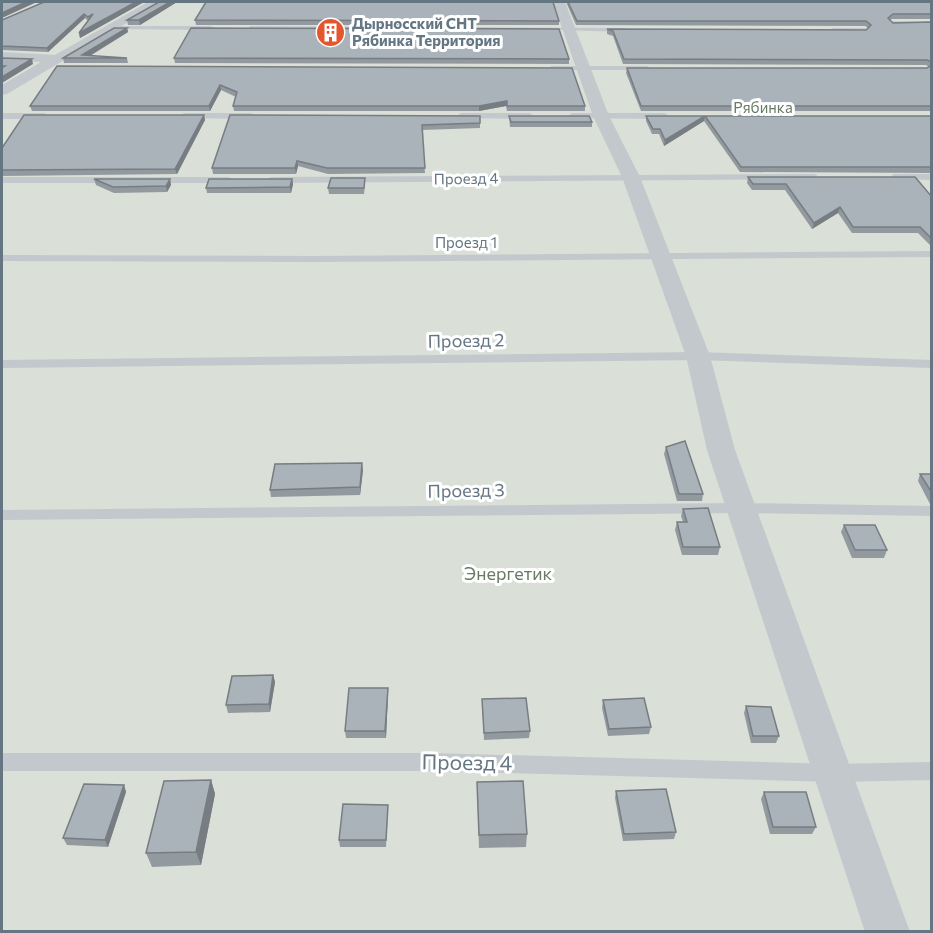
<svg xmlns="http://www.w3.org/2000/svg" width="933" height="933" font-family="Commissioner,sans-serif">
<style>
.green{fill:#dadfd7}
.lines{fill:none;stroke-linecap:round;stroke-linejoin:round}
.service{fill:#c3c8cc;fill-rule:evenodd}
.minor{fill:#c3c8cc;fill-rule:evenodd}
.wall{fill:#929a9f}
.shaded-wall{fill:#777d82}
.building{fill:#aab3b9;stroke:#777d82;stroke-width:1.5}
.labels{text-anchor:middle;stroke-width:6;stroke-linejoin:round;paint-order:stroke}
.far-poi-label{font-size:15px;font-weight:bold;fill:#657683;stroke:#fff;text-anchor:start}
.far-park-label{font-size:15px;fill:#687a64;stroke:#fff}
.far-street-label{font-size:15px;fill:#657683;stroke:#fff}
.street-label{font-size:18px;fill:#657683;stroke:#fff}
.park-label{font-size:18px;fill:#687a64;stroke:#fff}
.near-street-label{font-size:21px;fill:#657683;stroke:#fff}
</style>
<rect width="100%" height="100%" fill="#fafaf8"/>
<!-- green -->
<path class="green" d="M2,2H931V931L2,932Z"/>
<g class="lines">
<!-- service -->
<path class="service" d="M892,21H932V25L890,24Z
M109,26H211L214,28L211,30L107,29Z
M250,26L625,28L628,30L625,32L562,30L248,29Z
M832,28H865L868,30L865,32L830,31Z
M554,66H647L651,68L647,70H551V66Z
M2,113H44L48,116L44,119H2Z
M185,113H251L255,116L251,119L182,118V114Z
M461,113H530L534,116L530,119L458,118L457,116Z
M572,113H665L669,116L665,119L569,118L568,116Z
M814,174L817,175V179L271,183L266,180L271,177Z
M895,174H932V180L892,179V175Z
M2,177H229L234,180L229,183H2Z
M932,251V257L313,262L2,261V255L313,256Z
M698,352L932,360V368L698,360L2,368V360Z
M740,503L932,506V516L740,513L2,520V510Z
M2,753H432L834,764L932,762V780L834,782L432,771H2Z"/>
<!-- minor -->
<path class="minor" d="M148,2H162L7,94L2,95V85L41,62L2,60V52L55,55Z
M553,2H565L609,116L640,177L710,356L735,450L910,932H865L707,450L686,356L622,177L593,116Z"/>
</g>
<!-- wall -->
<path class="wall" d="M44,2H144L80,38L79,33L88,21L85,18L48,52L2,50V20Z
M159,2H177L140,25H128L127,20Z
M566,2H932V19H892L890,20L893,23L932,22V111H641L626,73L627,68H927L929,67L926,65L623,64L613,36L607,34V29L866,30L868,28L865,26L576,25Z
M195,20L559,21V25H196Z
M127,28L128,32L90,56L127,58L128,63H64L63,58Z
M174,58L569,59V64L175,63Z
M57,66L585,106V111H507L506,106L479,111H234L233,106L236,97L221,90L210,111H32L30,106Z
M204,115L205,120L177,174L2,176V148Z
M230,115L480,116V128L422,130L425,173L328,174L298,166L296,174H213L212,168Z
M509,116L592,122V127H510Z
M646,116H705L704,121L664,146L659,134H652L646,121Z
M705,116H932V173L740,172L704,121Z
M748,177L932,197V247L918,233H852L838,213L812,229L785,190H752L747,183Z
M94,179H170L171,185L167,192L114,193L96,185Z
M292,179L293,184L291,193H207L206,188Z
M365,184L364,194H329L328,188Z
M666,447L703,494L702,501H677L664,454Z
M363,470L360,495L271,497L270,490Z
M920,474H932V504H930L918,481Z
M683,509L720,547L718,555H682L675,530L677,522H683L681,516Z
M844,525L887,550L884,558H852L841,532Z
M273,675L275,682L270,712L228,713L226,705Z
M388,695L386,738H346L345,731Z
M482,699L530,731L529,738L484,740Z
M603,700L651,727L649,734L608,736L602,708Z
M746,706L779,736L776,743H751L744,713Z
M211,780L215,794L201,865L152,867L146,853Z
M477,782L527,834L526,847L479,848Z
M124,785L126,792L108,847L67,845L63,838Z
M616,791L676,832L674,839L623,841L615,798Z
M764,792L816,827L812,834H770L761,799Z
M388,805V812L386,847H340L339,840Z"/>
<!-- shaded-wall -->
<path class="shaded-wall" d="M26,2H37L2,18V13Z
M136,2H144L80,38L79,33Z
M170,2H177L140,25L139,20Z
M84,14L85,18L48,52L47,48Z
M127,28L128,32L86,58L82,55Z
M32,59L33,64L2,83V77Z
M220,85L221,90L210,111L209,106Z
M507,101L506,106L479,111V106Z
M204,115L205,120L177,174L175,169Z
M705,116L704,121L664,146L665,140Z
M297,161L298,166L296,174L295,168Z
M170,179L171,185L167,192L166,186Z
M292,179L293,184L291,193L290,187Z
M840,207L838,213L812,229L814,223Z
M362,463L363,470L360,495V487Z
M273,675L275,682L270,712L269,704Z
M388,688V695L386,738L385,731Z
M211,780L215,794L201,865L196,852Z
M124,785L126,792L108,847L105,840Z"/>
<!-- building -->
<path class="building" d="M2,2H26L2,13Z
M44,2H136L79,33L93,14L88,17L84,14L47,48L2,46V20Z
M159,2H170L139,20H127Z
M206,2H553L559,21L195,20Z
M568,2H932V14H893L888,18L893,23L932,22V62L927,60L624,59L613,31L607,29L866,30L871,25L866,21H577Z
M114,28H127L82,55L127,58H63Z
M191,28L559,29L569,59L174,58Z
M2,58L32,59L2,77V68L5,66H2Z
M932,65V106H641L627,68H927Z
M57,66L572,68L585,106H507V101L479,106H233L237,92L220,85L209,106H30Z
M24,115H204L175,169L2,170V148Z
M230,115L480,116V123L422,125L425,168H327L297,161L295,168H212Z
M509,116H589L592,122H511Z
M646,116H705L665,140L660,129H653Z
M705,116H932V167H741Z
M748,177H915L932,197V239L920,227H853L840,207L814,223L786,184H753Z
M331,178H365L364,188H328Z
M94,179H170L166,186L113,187Z
M209,179H292L290,187L206,188Z
M685,441L703,494H679L666,447Z
M362,463L360,487L270,490L275,464Z
M920,474H932V493Z
M708,508L720,547H683L677,522H687L683,509Z
M844,525H875L887,550H855Z
M273,675L269,704L226,705L232,676Z
M349,688H388L385,731H345Z
M526,698L530,731L484,733L482,699Z
M644,698L651,727L609,729L603,700Z
M746,706L771,707L779,736H753Z
M211,780L196,852L146,853L164,781Z
M523,781L527,834L479,835L477,782Z
M84,784L124,785L105,840L63,838Z
M666,789L676,832L624,834L616,791Z
M764,792H806L816,827H773Z
M343,804L388,805L386,840H339Z"/>
<!-- icons -->
<defs>
<symbol id="building-disc" viewBox="-11 -11 22 22"><circle r="9.5" fill="#e4572e" stroke="#fff"/><path d="M-4-6H4V6H1V3H-1V6H-4ZM-2.5-4.3h1.7v1.8h-1.7ZM.8-4.3h1.7v1.8H.8ZM-2.5-1h1.7V.8h-1.7ZM.8-1h1.7V.8H.8Z" fill="#fff"/></symbol>
</defs>
<g fill-rule="evenodd">
<use href="#building-disc" x="314" y="16" width="33" height="33"/>
</g>
<g class="labels">
<!-- far-poi labels -->
<g class="far-poi-label">
<text x="352" y="29">Дырносский СНТ<tspan x="352" dy="17">Рябинка Территория</tspan></text>
</g>
<!-- far-park labels -->
<g class="far-park-label">
<text x="763" y="113">Рябинка</text>
</g>
<!-- far-street labels -->
<g class="far-street-label">
<text transform="translate(466 179) rotate(-1)" y="5">Проезд 4</text>
<text x="466" y="248">Проезд 1</text>
</g>
<!-- street labels -->
<g class="street-label">
<text transform="translate(466 341) rotate(-1)" y="6">Проезд 2</text>
<text transform="translate(466 491) rotate(-1)" y="6">Проезд 3</text>
</g>
<!-- park labels -->
<g class="park-label">
<text x="508" y="580">Энергетик</text>
</g>
<!-- near-street labels -->
<g class="near-street-label">
<text transform="translate(467 763) rotate(1)" y="7">Проезд 4</text>
</g>
</g>
<!-- border -->
<rect width="933" height="933" fill="none" stroke="#657683" stroke-width="6"/>
</svg>
